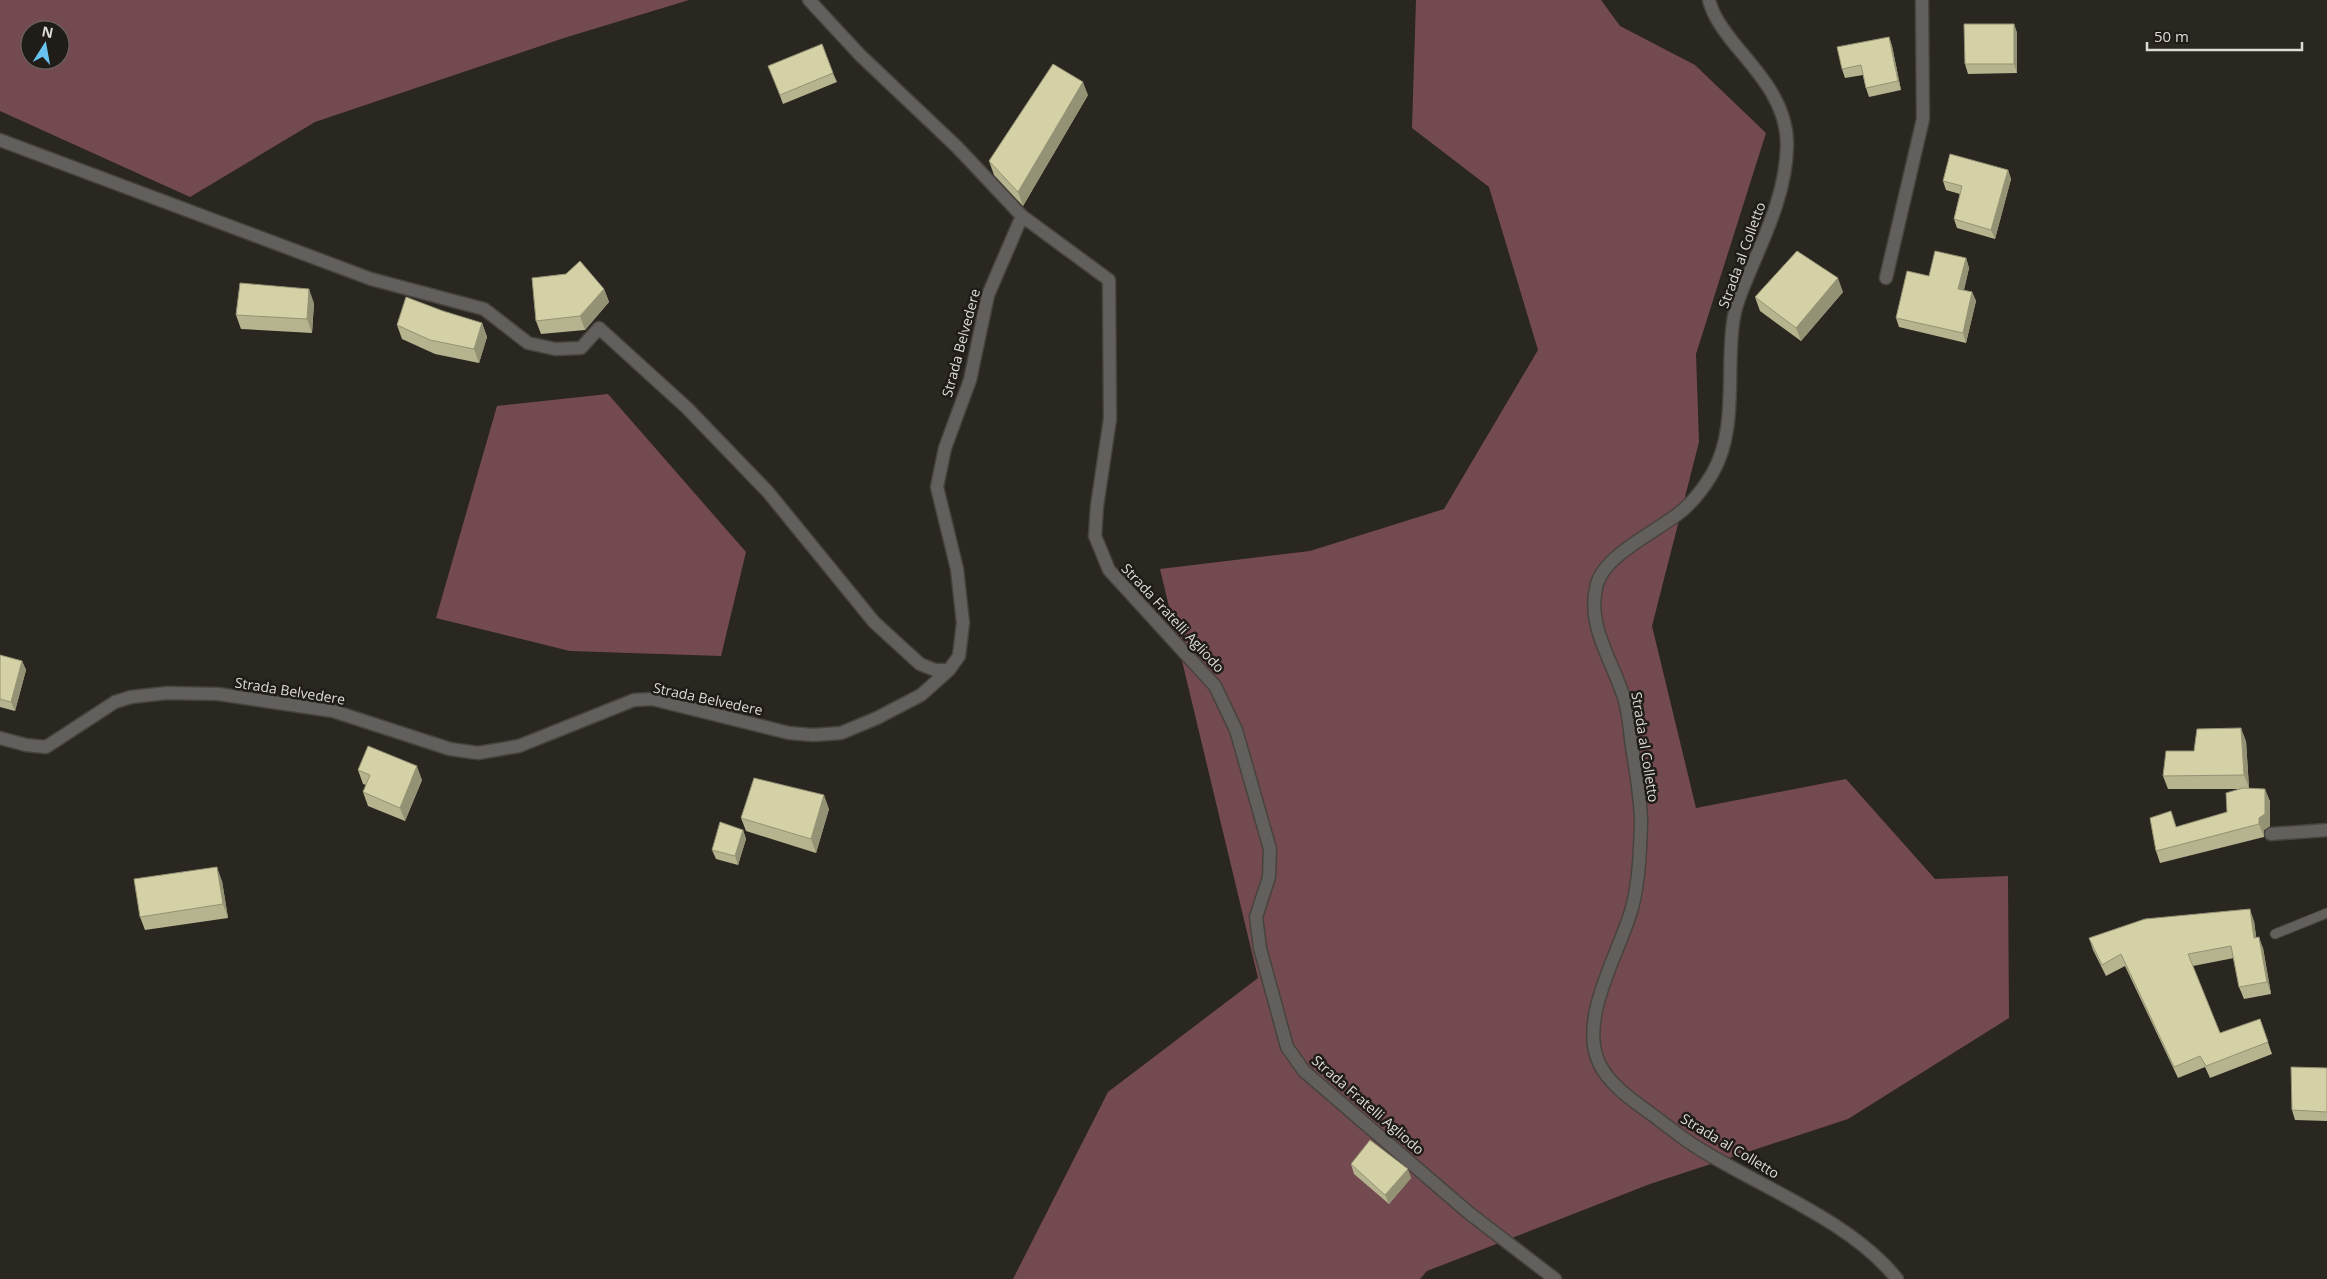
<svg xmlns="http://www.w3.org/2000/svg" width="2327" height="1279" font-family="'Open Sans',sans-serif">
<style>
.forest{fill:#744a51;fill-rule:evenodd}
.lines{fill:none;stroke-linecap:round;stroke-linejoin:round}
.service-casing{stroke:#47433d;stroke-width:11}
.minor-casing{stroke:#47433d;stroke-width:15}
.service{stroke:#625f5d;stroke-width:9}
.minor{stroke:#625f5d;stroke-width:12}
.wall{fill:#b5b48e}
.shaded-wall{fill:#949274}
.building{fill:#d3d1a5;stroke:#949274}
.labels{text-anchor:middle;stroke-width:5;stroke-linejoin:round;paint-order:stroke}
.street-label{font-size:14px;fill:#dfdcd8;stroke:#201c17}
</style>
<rect width="100%" height="100%" fill="#2a2620"/>
<!-- forest -->
<path class="forest" d="M0,0H689L564,38L315,122L190,197L0,111ZM30,30H60V60H30Z
M1416,0H1601L1620,26L1695,65L1766,133L1696,354L1699,442L1652,626L1696,808L1846,779L1935,879L2008,876L2009,1018L1848,1119L1650,1184L1427,1271L1420,1279H1013L1108,1092L1258,978L1160,569L1310,551L1444,509L1538,350L1489,187L1412,128Z
M608,394L746,552L721,656L570,651L436,618L497,406Z"/>
<g class="lines">
<defs>
<path id="service" d="M2275,934L2327,913"/>
<path id="minor" d="M809,0L860,55L957,147L1022,216L1109,280L1110,419L1097,506L1095,536L1109,570L1215,686L1236,730L1270,849L1269,877L1256,917L1260,948L1287,1047L1304,1071L1469,1213L1555,1279
M1709,0C1713,17 1725,32 1736,46C1761,75 1788,106 1787,146C1786,191 1767,231 1750,271C1743,288 1735,305 1733,323C1726,372 1738,430 1712,474C1705,486 1693,501 1683,510C1660,530 1605,554 1597,584C1585,626 1614,662 1625,701C1629,716 1630,732 1632,747C1636,772 1641,798 1641,824C1640,852 1639,881 1632,908C1620,952 1578,1018 1599,1063C1610,1086 1635,1102 1654,1116C1669,1127 1683,1139 1698,1148C1760,1187 1851,1221 1897,1279
M0,140L371,279L484,309L528,343L555,349L581,348L599,328L687,408L768,492L874,622L920,664L935,670H949
M1886,278L1923,119L1922,0
M0,738L26,745L46,747L115,702L131,697L167,693L218,694L333,711L450,749L478,753L519,746L634,700L652,699L789,733L813,735L841,733L877,718L921,695L949,670L959,656L963,623L957,569L937,487L945,448L970,380L988,295L1022,216
M2271,834L2327,830"/>
</defs>
<!-- service casing -->
<use href="#service" class="service-casing"/>
<!-- minor casing -->
<use href="#minor" class="minor-casing"/>
<!-- service -->
<use href="#service" class="service"/>
<!-- minor -->
<use href="#minor" class="minor"/>
</g>
<!-- wall -->
<path class="wall" d="M2014,24L2017,33V73L1968,74L1965,64Z
M1889,37L1892,46L1901,90L1869,97L1866,88L1863,75L1845,78L1842,69Z
M833,73L837,82L783,104L772,75Z
M1088,95L1023,206L994,175L989,161Z
M2008,170L2011,179L1995,239L1957,228L1954,219L1960,194L1946,190L1943,181Z
M1966,258L1969,268L1964,290L1972,292L1976,301L1966,343L1899,327L1896,318L1929,276Z
M604,289L609,302L585,330L541,334L536,321Z
M1843,292L1801,341L1760,311L1755,297Z
M314,303L312,333L241,329L236,315Z
M443,311L482,323L487,337L479,363L435,354L402,339L397,325Z
M0,655L22,661L26,670L15,711L0,707Z
M2246,741L2249,788L2270,801V826L2264,830V837L2160,863L2156,851L2177,827L2227,812L2241,789H2168L2163,776L2194,751Z
M358,770L422,780L405,821L368,806L363,792L366,785L363,784Z
M829,809L816,853L746,831L741,818Z
M743,830L746,839L738,865L716,859L712,850Z
M222,881L228,918L145,930L140,917Z
M2254,921L2256,937L2263,948L2271,994L2244,999L2239,987L2234,958L2193,966L2220,1033L2260,1019L2272,1054L2210,1078L2205,1067L2178,1078L2125,966L2106,976L2093,950L2089,938Z
M2327,1068V1121L2295,1120L2292,1110Z
M1351,1164L1411,1178L1389,1204L1354,1174Z"/>
<!-- shaded-wall -->
<path class="shaded-wall" d="M2014,24L2017,33V73L2014,64Z
M1889,37L1892,46L1901,90L1898,81Z
M1083,82L1088,95L1023,206L1018,192Z
M2008,170L2011,179L1995,239L1991,230Z
M1966,258L1969,268L1962,298L1958,289Z
M1838,278L1843,292L1801,341L1796,328Z
M309,289L314,303L312,333L307,319Z
M604,289L609,302L585,330L580,316Z
M1972,292L1976,301L1966,343L1963,333Z
M482,323L487,337L479,363L474,349Z
M22,661L26,670L15,711L11,702Z
M2241,728L2246,741L2249,788L2244,775Z
M417,766L422,780L405,821L400,808Z
M2265,789L2270,801V826L2264,830V837L2259,824V818Z
M824,795L829,809L816,853L811,839Z
M743,830L746,839L738,865L735,856Z
M217,867L222,881L228,918L223,904Z
M2250,909L2254,921L2258,949L2254,938Z
M2259,937L2263,948L2271,994L2267,982Z
M1408,1169L1411,1178L1389,1204L1385,1195Z"/>
<!-- building -->
<path class="building" d="M1964,24H2014V64H1965Z
M1889,37L1898,81L1866,88L1861,65L1842,69L1837,47Z
M822,44L833,73L780,95L768,66Z
M1053,64L1083,82L1018,192L989,161Z
M1950,154L2008,170L1991,230L1954,219L1962,186L1943,181Z
M1797,251L1838,278L1796,328L1755,297Z
M1935,251L1966,258L1958,289L1972,292L1963,333L1896,318L1907,271L1929,276Z
M580,261L604,289L580,316L536,321L532,278L566,274Z
M240,283L309,289L307,319L236,315Z
M406,297L443,311L482,323L474,349L430,340L397,325Z
M0,655L22,661L11,702L0,699Z
M2241,728L2244,775L2163,776L2166,751H2194L2197,729Z
M368,746L417,766L400,808L363,792L370,775L358,770Z
M754,778L824,795L811,839L741,818Z
M2243,788L2265,789V814L2259,818V824L2156,851L2150,818L2171,811L2176,827L2227,812L2226,793Z
M720,822L743,830L735,856L712,850Z
M217,867L223,904L140,917L134,879Z
M2250,909L2254,938L2259,937L2267,982L2239,987L2231,946L2188,954L2220,1033L2260,1019L2268,1042L2206,1066L2200,1056L2174,1067L2121,954L2102,965L2089,938L2145,919Z
M2291,1067L2327,1068V1112L2292,1110Z
M1370,1140L1408,1169L1385,1195L1351,1164Z"/>
<g class="labels">
<!-- street labels -->
<g class="street-label">
<text transform="translate(1742 255) rotate(-70)" y="5">Strada al Colletto</text>
<text transform="translate(961 343) rotate(-75)" y="5">Strada Belvedere</text>
<text transform="translate(1173 618) rotate(47)" y="5">Strada Fratelli Agliodo</text>
<text transform="translate(290 691) rotate(9)" y="5">Strada Belvedere</text>
<text transform="translate(708 699) rotate(12)" y="5">Strada Belvedere</text>
<text transform="translate(1645 747) rotate(81)" y="5">Strada al Colletto</text>
<text transform="translate(1368 1105) rotate(41)" y="5">Strada Fratelli Agliodo</text>
<text transform="translate(1730 1146) rotate(31)" y="5">Strada al Colletto</text>
</g>
</g>
<!-- north arrow -->
<g transform="translate(45 45) rotate(11)"><circle r="24" fill="#201c17" stroke="#6c6964"/>
<path d="M0-4L9 19L0 12L-9 19Z" fill="#69c3f1"/>
<text y="-8" font-size="14" font-weight="bold" text-anchor="middle" fill="#dfdcd8">N</text>
</g>
<!-- scale -->
<path d="M2147 42v8h155v-8" fill="none" stroke="#dfdcd8" stroke-width="2.5"/>
<text x="2154" y="42" font-size="15" fill="#dfdcd8" stroke="#201c17" stroke-width="4" paint-order="stroke">50 m</text>
</svg>
